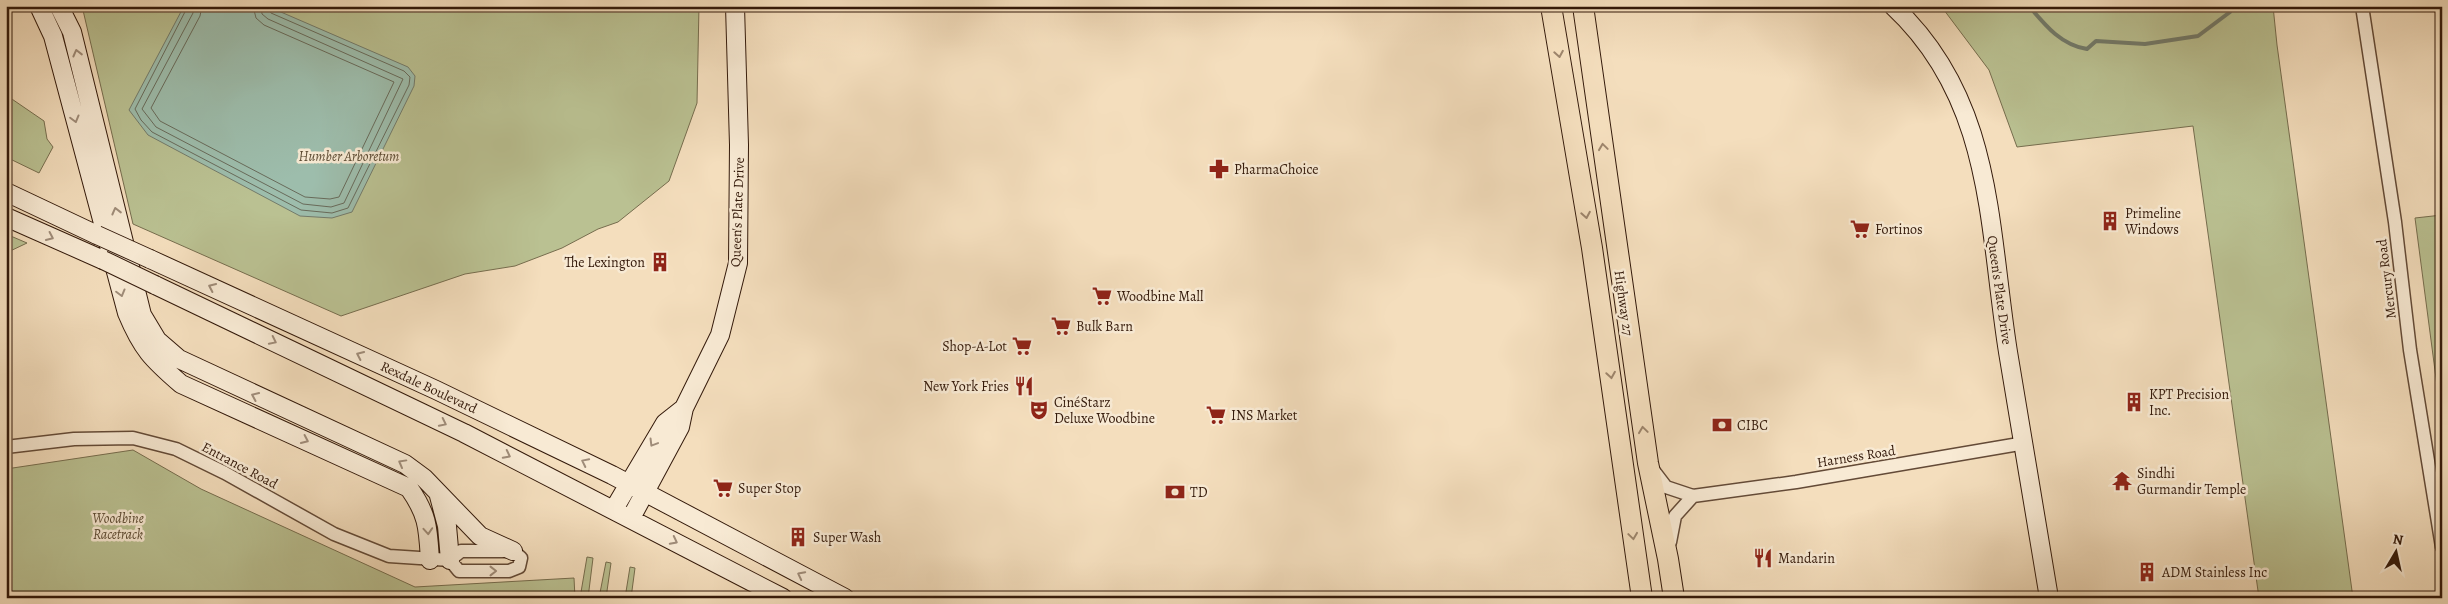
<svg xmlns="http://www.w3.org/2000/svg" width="2448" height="604" font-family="Alegreya,serif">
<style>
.green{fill:#bac192;stroke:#766d4e}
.water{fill:#9dbdac;stroke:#737b6b}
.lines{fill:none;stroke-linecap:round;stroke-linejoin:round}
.shore{stroke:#686b5b;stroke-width:1}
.stream{stroke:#737b6b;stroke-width:4}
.street-casing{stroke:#634a37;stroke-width:15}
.secondary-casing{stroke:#33190a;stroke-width:20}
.primary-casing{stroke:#33190a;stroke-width:22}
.street{stroke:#f8ead4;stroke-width:12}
.secondary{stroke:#f8ead4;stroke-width:18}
.primary{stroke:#f4debd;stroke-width:20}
.secondary-bridge-casing{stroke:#33190a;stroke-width:20;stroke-linecap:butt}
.secondary-bridge{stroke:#f8ead4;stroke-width:18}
.oneway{stroke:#9f8c79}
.oneway2{stroke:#9d856c}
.labels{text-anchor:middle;stroke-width:5;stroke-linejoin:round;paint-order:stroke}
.park-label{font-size:14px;font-style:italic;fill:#5c4b33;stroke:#f8ead4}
.poi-label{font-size:14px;fill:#33190a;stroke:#f8ead4;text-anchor:start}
.street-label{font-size:14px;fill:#33190a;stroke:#f8ead4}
</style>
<rect width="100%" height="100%" fill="#f4debd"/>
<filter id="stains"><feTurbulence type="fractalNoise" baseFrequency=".004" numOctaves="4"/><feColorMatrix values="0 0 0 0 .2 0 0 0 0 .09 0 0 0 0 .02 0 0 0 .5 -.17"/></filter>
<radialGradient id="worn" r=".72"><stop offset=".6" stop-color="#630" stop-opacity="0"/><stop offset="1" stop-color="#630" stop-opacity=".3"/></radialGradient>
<!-- green -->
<path class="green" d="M82,6H699L697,103L669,181L618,222L598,229L562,248L515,266L465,274L341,316L133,224Z
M1941,6H2273L2277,45L2353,598H2259L2193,126L2017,147L1989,70Z
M6,95L44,121L47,139L53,147L39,173L6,157Z
M2442,215V424L2415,218Z
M6,234L27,243L6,253Z
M133,450L201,489L415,587L574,578L575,598H6V469Z
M587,557L593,558L588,598H580Z
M606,562L611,563L606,598H599Z
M630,567L635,568L631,598H625Z"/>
<!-- water -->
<path class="water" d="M184,6H267L408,67L415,76L414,86L352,212L332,218L300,216L148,135L129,110Z"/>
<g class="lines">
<!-- shore -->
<path class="shore" d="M188,6L135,109L141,120L152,132L301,210L332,213L348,208L409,85L410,77L404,71L271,13L267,6
M194,6L193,13L142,109L156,127L303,204L331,207L344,203L403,79L268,19L262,14L261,6
M202,6L200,16L151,108L160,121L305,197L330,199L339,197L394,82L264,25L256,18L253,6"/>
<!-- stream -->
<path class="stream" d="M2029,6C2045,25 2061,45 2087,49L2096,41L2145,44L2198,36L2230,12L2232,6"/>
<defs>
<path id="street" d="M2362,6L2395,222L2410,350L2442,547
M6,447L74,439L133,438L176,449L225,473L334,534L389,556L450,560L461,551H513L521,558L519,567L509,571H459L450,560
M1653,470L1666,487L1693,496
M1670,542L1675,516L1693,496L1796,482L2025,443"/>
<path id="secondary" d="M39,6L53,36L127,313C142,349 152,359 181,384L409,488C428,515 428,528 430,560
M59,6L72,32L142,315L157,340L179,359L405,464L424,478L480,536L513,551
M1893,6C1994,100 1988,226 2008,352C2021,434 2036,516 2049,598
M6,192L97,235
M6,217L103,260
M150,259L436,390L612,475L845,598
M155,285L464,433L783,598
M439,496L447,526L450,560
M614,509L665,423L684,408
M631,518L680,427L684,408L720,335L738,263L739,145L735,6"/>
<path id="primary" d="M1551,6L1592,248L1642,598
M1583,6L1648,463L1668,559L1674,598"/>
</defs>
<!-- street casing -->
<use href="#street" class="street-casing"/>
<!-- secondary casing -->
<use href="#secondary" class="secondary-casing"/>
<!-- primary casing -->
<use href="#primary" class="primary-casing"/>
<!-- street -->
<use href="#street" class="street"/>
<!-- secondary -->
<use href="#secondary" class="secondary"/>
<!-- primary -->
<use href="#primary" class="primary"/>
<defs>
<path id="secondary-bridge" d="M97,235L150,259
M103,260L155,285"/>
</defs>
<!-- secondary-bridge casing -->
<use href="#secondary-bridge" class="secondary-bridge-casing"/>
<!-- secondary-bridge -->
<use href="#secondary-bridge" class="secondary-bridge"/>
</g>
<!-- one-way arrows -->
<defs><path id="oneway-chevron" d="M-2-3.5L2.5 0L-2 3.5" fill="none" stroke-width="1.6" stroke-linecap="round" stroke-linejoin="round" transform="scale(1.25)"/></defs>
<g class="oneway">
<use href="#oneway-chevron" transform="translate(77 53) rotate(-104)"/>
<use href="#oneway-chevron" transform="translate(75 119) rotate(75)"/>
<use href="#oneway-chevron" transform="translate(116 211) rotate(-104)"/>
<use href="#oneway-chevron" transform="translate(50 237) rotate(25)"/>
<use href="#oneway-chevron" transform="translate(212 287) rotate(-155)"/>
<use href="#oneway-chevron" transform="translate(121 293) rotate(75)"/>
<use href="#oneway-chevron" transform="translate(273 341) rotate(26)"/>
<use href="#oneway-chevron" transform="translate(360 355) rotate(-155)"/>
<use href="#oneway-chevron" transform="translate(255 396) rotate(-156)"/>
<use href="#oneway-chevron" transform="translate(443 423) rotate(26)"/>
<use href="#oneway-chevron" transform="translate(305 440) rotate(25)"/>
<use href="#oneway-chevron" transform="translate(653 443) rotate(121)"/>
<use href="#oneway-chevron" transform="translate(507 455) rotate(27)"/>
<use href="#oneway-chevron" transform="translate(585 462) rotate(-154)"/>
<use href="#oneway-chevron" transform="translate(402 463) rotate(-151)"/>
<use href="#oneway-chevron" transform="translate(428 531) rotate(86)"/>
<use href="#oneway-chevron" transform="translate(674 541) rotate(27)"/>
<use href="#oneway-chevron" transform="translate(493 571)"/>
<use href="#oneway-chevron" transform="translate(801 575) rotate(-153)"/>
</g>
<g class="oneway2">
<use href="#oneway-chevron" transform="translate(1559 54) rotate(80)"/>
<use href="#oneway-chevron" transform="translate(1603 147) rotate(-98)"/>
<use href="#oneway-chevron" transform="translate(1586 215) rotate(80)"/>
<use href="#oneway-chevron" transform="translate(1611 375) rotate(81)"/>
<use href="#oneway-chevron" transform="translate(1643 430) rotate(-98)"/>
<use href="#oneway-chevron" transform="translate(1633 536) rotate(82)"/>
</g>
<!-- icons -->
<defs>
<symbol id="pharmacy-bare" viewBox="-9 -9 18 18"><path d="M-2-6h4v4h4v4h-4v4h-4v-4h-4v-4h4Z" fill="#8f2418" stroke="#f8ead4" stroke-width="2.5" paint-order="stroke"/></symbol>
<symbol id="building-bare" viewBox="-9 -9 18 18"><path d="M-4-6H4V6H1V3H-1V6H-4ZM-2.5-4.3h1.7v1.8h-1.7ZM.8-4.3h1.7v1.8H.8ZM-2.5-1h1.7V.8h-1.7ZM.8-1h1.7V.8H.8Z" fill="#8f2418" stroke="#f8ead4" stroke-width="2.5" paint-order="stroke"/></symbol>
<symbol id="supermarket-bare" viewBox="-9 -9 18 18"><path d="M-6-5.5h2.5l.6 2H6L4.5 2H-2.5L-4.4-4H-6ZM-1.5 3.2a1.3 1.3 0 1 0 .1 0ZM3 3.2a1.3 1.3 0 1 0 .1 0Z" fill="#8f2418" stroke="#f8ead4" stroke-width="2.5" paint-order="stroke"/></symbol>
<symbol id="restaurant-bare" viewBox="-9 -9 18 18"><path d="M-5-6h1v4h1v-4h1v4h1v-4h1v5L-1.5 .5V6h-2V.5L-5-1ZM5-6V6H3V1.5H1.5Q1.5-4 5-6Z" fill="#8f2418" stroke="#f8ead4" stroke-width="2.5" paint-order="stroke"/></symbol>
<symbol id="theatre-bare" viewBox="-9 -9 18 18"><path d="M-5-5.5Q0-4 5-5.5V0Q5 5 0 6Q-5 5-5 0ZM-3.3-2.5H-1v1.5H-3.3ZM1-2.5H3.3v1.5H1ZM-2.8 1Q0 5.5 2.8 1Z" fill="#8f2418" stroke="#f8ead4" stroke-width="2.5" paint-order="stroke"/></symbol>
<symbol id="bank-bare" viewBox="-9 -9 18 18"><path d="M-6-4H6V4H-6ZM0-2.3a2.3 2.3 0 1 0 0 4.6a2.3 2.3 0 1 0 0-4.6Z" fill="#8f2418" stroke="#f8ead4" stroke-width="2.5" paint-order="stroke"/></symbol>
<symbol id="temple-bare" viewBox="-9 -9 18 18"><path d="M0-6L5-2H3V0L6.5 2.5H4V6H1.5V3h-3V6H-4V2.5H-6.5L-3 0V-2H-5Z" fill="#8f2418" stroke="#f8ead4" stroke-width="2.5" paint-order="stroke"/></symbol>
</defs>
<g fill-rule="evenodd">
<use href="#pharmacy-bare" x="1205" y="155" width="28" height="28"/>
<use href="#building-bare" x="2096" y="207" width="28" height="28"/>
<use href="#supermarket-bare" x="1846" y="215" width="28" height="28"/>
<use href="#building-bare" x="646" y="248" width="28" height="28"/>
<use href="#supermarket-bare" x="1088" y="282" width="28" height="28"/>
<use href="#supermarket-bare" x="1047" y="312" width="28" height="28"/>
<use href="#supermarket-bare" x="1008" y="332" width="28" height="28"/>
<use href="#restaurant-bare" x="1010" y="372" width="28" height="28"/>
<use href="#building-bare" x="2120" y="388" width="28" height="28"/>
<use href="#theatre-bare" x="1025" y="396" width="28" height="28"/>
<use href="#supermarket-bare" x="1202" y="401" width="28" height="28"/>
<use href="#bank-bare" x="1708" y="411" width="28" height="28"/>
<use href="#temple-bare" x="2108" y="467" width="28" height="28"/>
<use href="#supermarket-bare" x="709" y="474" width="28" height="28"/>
<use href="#bank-bare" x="1161" y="478" width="28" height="28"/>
<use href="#building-bare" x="784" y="523" width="28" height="28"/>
<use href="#restaurant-bare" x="1749" y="544" width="28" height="28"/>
<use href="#building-bare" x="2133" y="558" width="28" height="28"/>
</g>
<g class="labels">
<!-- park labels -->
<g class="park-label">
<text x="349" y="161">Humber Arboretum</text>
<text x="118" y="523">Woodbine<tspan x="118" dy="16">Racetrack</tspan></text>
</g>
<!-- poi labels -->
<g class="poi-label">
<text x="1234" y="174">PharmaChoice</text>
<text x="2125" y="218">Primeline<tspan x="2125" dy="16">Windows</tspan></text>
<text x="1875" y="234">Fortinos</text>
<text x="645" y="267" text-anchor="end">The Lexington</text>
<text x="1117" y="301">Woodbine Mall</text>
<text x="1076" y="331">Bulk Barn</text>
<text x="1007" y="351" text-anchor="end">Shop-A-Lot</text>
<text x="1009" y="391" text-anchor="end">New York Fries</text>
<text x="2149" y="399">KPT Precision<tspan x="2149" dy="16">Inc.</tspan></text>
<text x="1054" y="407">CinéStarz<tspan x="1054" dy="16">Deluxe Woodbine</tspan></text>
<text x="1231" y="420">INS Market</text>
<text x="1737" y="430">CIBC</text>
<text x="2137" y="478">Sindhi<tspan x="2137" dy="16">Gurmandir Temple</tspan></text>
<text x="738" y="493">Super Stop</text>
<text x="1190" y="497">TD</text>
<text x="813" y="542">Super Wash</text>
<text x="1778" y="563">Mandarin</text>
<text x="2162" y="577">ADM Stainless Inc</text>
</g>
<!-- street labels -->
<g class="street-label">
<text transform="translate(737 212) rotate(-88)" y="5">Queen's Plate Drive</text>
<text transform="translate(2386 279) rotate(-97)" y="5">Mercury Road</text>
<text transform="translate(2000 290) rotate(82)" y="5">Queen's Plate Drive</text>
<text transform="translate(1624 303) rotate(82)" y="5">Highway 27</text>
<text transform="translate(429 387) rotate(25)" y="5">Rexdale Boulevard</text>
<text transform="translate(1856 456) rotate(-9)" y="5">Harness Road</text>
<text transform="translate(240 465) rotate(28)" y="5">Entrance Road</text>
</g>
</g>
<!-- margin -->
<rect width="2448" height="604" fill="none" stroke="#f4debd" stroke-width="25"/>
<rect x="8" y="8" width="2433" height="589" fill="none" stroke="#33190a" stroke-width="2.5"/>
<rect x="12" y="12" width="2423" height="579" fill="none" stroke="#33190a"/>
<!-- north arrow -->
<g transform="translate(2396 552) rotate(9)" stroke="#f8ead4" stroke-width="4" paint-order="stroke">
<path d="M0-4L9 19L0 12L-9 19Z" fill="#33190a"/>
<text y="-8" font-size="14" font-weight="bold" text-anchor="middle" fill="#33190a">N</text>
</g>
<rect width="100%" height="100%" filter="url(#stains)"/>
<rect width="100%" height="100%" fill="url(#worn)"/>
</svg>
